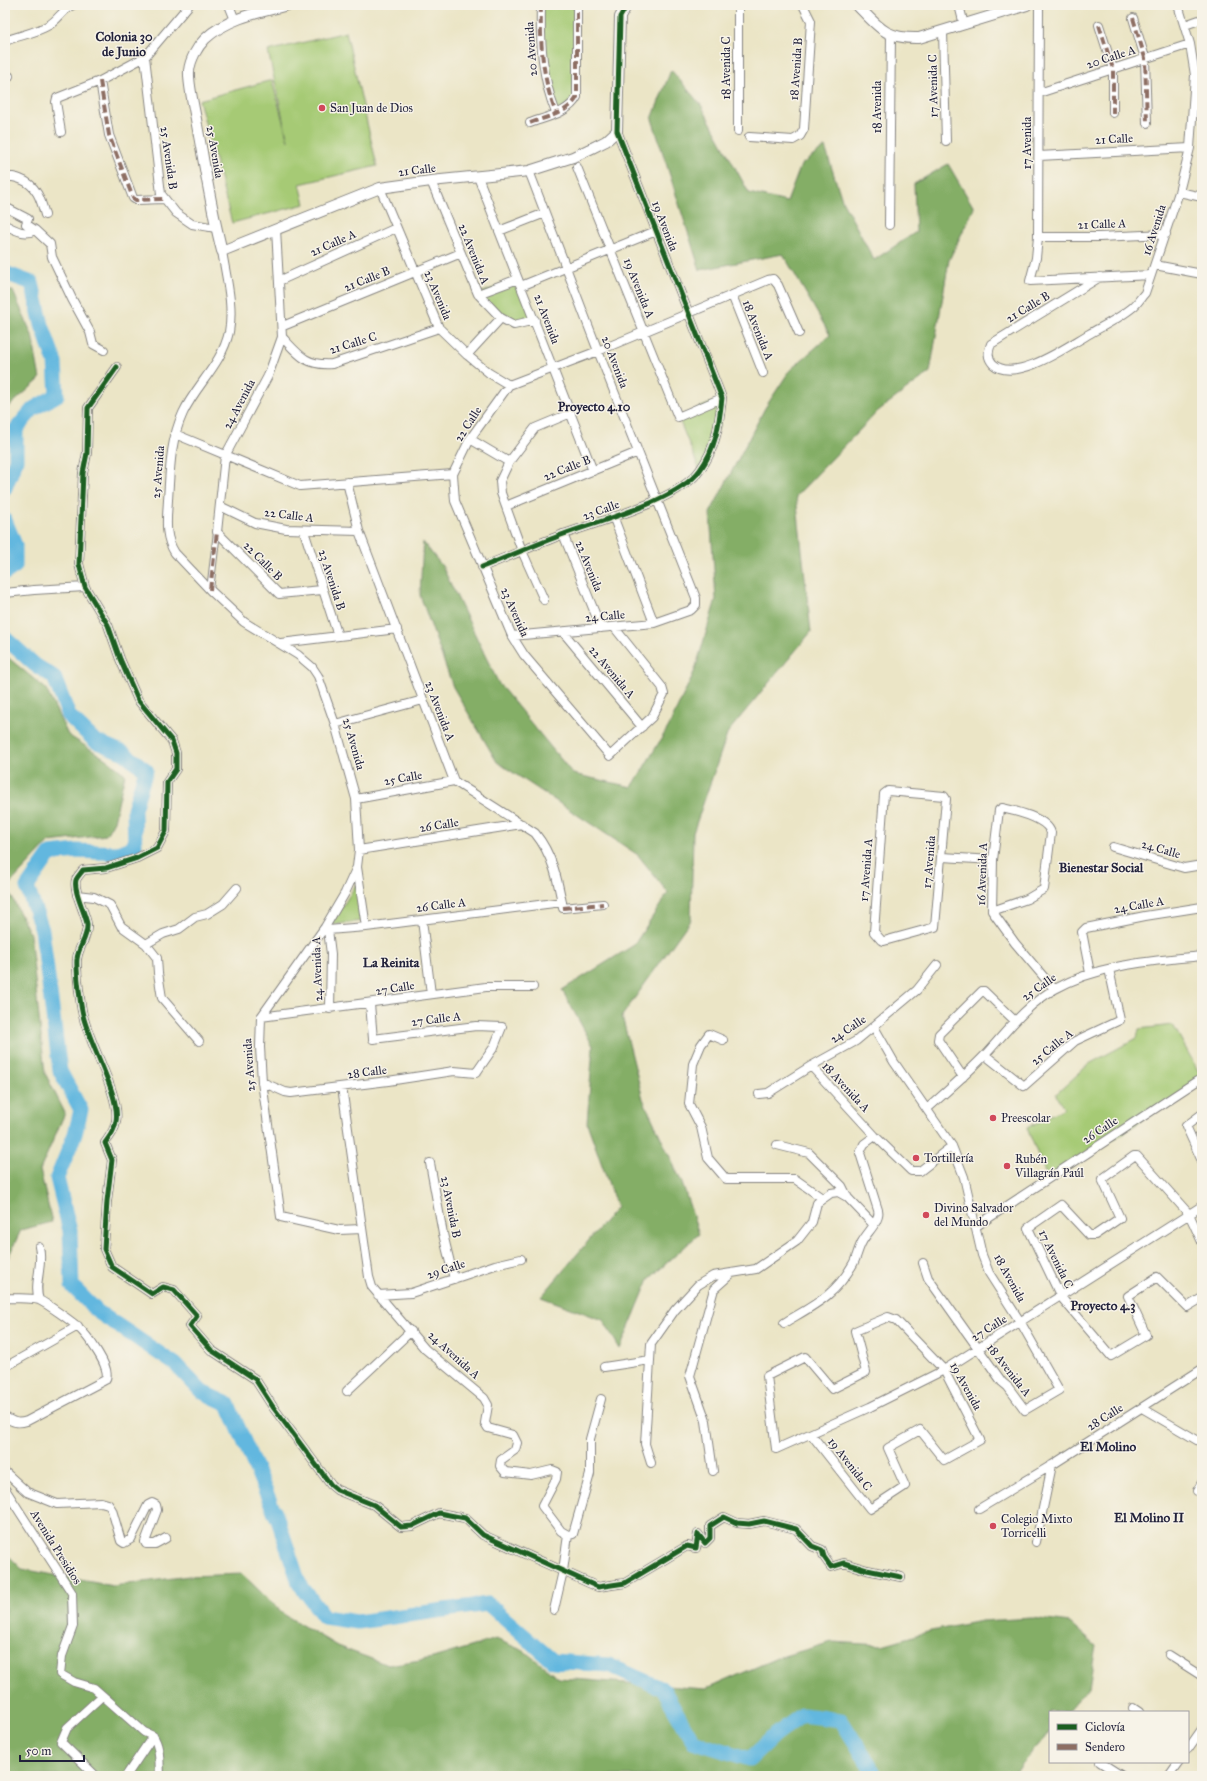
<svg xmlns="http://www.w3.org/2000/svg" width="1207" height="1781" font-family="'IM FELL Great Primer',serif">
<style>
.green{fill:#a6ca74;stroke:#647658}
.forest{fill:#84ae66;stroke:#536850}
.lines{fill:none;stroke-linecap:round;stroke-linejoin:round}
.river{stroke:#62b7df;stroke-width:15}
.pedestrian-casing{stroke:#868480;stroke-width:8}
.minor-casing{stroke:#868480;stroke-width:10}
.tertiary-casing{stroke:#868480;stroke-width:12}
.pedestrian{stroke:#fff;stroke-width:6}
.minor{stroke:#fff;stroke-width:8}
.tertiary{stroke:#fff;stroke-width:10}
.quiet{stroke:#8d6e63;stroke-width:4;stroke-dasharray:8 4;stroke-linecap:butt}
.cycleway-casing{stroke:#f7f3e8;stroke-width:8}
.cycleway{stroke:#1b5e20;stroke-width:5}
.poi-dot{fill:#d1495b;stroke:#f7f3e8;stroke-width:1.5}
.labels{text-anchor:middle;stroke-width:3;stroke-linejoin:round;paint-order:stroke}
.street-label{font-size:12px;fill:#22223b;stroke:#f7f3e8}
.poi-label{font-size:12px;fill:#22223b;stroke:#f7f3e8;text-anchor:start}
.neighbourhood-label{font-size:13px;font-weight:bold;fill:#22223b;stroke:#f7f3e8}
</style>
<rect width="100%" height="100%" fill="#f7f3e8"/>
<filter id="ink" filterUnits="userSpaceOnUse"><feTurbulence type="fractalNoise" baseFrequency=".025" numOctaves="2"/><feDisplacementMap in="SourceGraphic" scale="8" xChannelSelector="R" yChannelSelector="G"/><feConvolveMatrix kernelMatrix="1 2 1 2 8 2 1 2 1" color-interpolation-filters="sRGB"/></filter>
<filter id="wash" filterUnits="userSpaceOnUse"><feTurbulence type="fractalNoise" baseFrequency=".012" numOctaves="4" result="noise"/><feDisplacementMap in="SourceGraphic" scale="16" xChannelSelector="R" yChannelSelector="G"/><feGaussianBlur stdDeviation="0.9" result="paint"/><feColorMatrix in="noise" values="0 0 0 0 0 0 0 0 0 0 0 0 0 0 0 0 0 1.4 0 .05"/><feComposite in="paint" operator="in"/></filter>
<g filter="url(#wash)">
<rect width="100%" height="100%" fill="#ebe5c6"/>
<!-- green -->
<path class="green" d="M541,5H577V97L556,113L548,93Z
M346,32L377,166L300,184L305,204L232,223L199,100L272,80L288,141L268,51Z
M518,279L535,320L514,325L478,294Z
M722,398L719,427L700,471L678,417Z
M357,883L362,921L331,925Z
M1173,1025L1202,1078V1081L1049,1182L1027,1128L1064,1108L1056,1094L1089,1064L1137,1038L1139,1029Z"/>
<!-- forest -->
<path class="forest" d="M671,70L701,105L749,193L787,202L801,165L825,147L842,200L874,260L916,232L914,184L948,164L974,208L949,260L930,372L878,411L796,496L811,632L728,732L693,833L691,919L622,1016L643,1099L682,1183L699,1234L649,1279L620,1349L603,1320L541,1297L617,1207L587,1123L593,1046L562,990L634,945L668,893L638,855L497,762L453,687L420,595L423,542L442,566L499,684L573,774L632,787L669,726L695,670L716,599L710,513L765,408L790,370L830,335L783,254L700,270L652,119Z
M5,291H13L32,335L40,379L5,410Z
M5,655L46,689L68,735L106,759L125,774L114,821L106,835L49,842L7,887L30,934L45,1073L65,1113L40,1170L52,1222L21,1230L5,1264Z
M5,1552L22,1569L113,1586L189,1576L242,1574L285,1615L337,1646L388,1665L433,1658L496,1639L524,1651L559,1678L706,1689L777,1658L832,1642L882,1645L931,1631L981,1621L1032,1618L1070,1623L1096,1646L1089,1687L1067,1712H1050V1731L1025,1759L1013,1776H5Z"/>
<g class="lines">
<!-- river -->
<path class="river" d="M5,273L32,283L42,325L55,362L57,395L33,409L16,429V460L5,488
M5,520L15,545V566L5,573
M5,638L35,665L54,677L69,716L95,741L124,753L146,770L134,809L135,846L118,853L77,851L50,854L27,887L42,930L60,1071L81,1110L75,1134L57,1178L70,1231L72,1286L98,1312L175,1364L202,1392L228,1404L278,1520L299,1583L324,1617L357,1622L488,1604L553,1661L609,1665L663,1689L693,1741L750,1759L774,1736L802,1715L841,1720L873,1771L869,1776"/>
</g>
</g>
<g filter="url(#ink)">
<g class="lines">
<defs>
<path id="pedestrian" d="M210,590L217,532"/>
<path id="minor" d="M229,5L235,20
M541,5C540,42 542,78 556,113
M959,5L964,25
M1039,5L1038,237L1036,258L1030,281L1151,275
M1133,18L1145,58L1147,123
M1099,25L1113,69V113
M1185,25L1202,19
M943,31L946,141
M5,41C20,35 36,33 49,25C58,20 64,8 73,5
M145,57L161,194L176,213L192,224L216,228
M100,81L109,135L133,198L136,200L164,199
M5,82L9,76
M1039,93L1190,44
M530,123C546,117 569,113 577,97V5
M738,131V5
M61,132L56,102L57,98L100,81L145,57L189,5
M749,137L793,140L800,136L804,129L811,21L803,5
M1039,156L1190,148
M577,167L678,417L722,398
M478,177L593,471
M5,178C11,176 14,177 20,179C37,185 41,200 45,215
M431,181L478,294L501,318L514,325L535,320
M380,188L439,328L467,355L489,373L509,385
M1179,192L1202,197
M5,207L28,219L26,224L35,230
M5,225C15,230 25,236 35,230L50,244L52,257L72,299L90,332L93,344L104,350
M889,225L891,35
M276,229L282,337L268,376L225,456L217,532L279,594L322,590
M499,231L545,213
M1038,237H1099L1166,234
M222,251C226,277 234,305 229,332C222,364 196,385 183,413C170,441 170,470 168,500C167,519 164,536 175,553L210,590L244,622L298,655L312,667L318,676L335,724L356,799L359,850L357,867L366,927
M1155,265L1202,274
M1100,277L991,344C988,352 987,357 993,364C1015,384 1068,346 1089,334C1103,326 1120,318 1133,307C1138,303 1141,297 1145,293L1179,192L1190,148L1195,75L1190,44L1178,5
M279,281L396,228
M521,286L656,231
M478,294L518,279
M732,295L763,373
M283,326L461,253
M282,337C299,355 306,366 332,364L439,328
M467,355L501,318
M117,367L88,408L87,453L83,473L79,564L85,587L108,625L120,659L138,700L172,741L176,753V769L167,782L166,831L157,848L137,858L106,868L83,870C81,873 77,877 76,880C73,891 85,912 87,924C88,938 78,947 77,959C76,968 80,1001 82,1011C87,1041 121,1095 116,1121C115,1130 110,1136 105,1143L112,1160L107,1201L104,1249L112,1267L152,1294L163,1287L174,1290L197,1316L190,1326L211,1350L255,1379L273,1407L331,1485L337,1490L374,1505L401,1527L412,1526L439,1513L465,1518L483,1535L598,1587L625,1583L687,1546L696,1548L698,1534L705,1543L710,1538V1526L724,1517L737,1523L749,1524L764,1521L796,1529L812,1546L822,1550L824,1557L831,1567L844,1563L867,1570L901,1577
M175,434L300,486L453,474
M470,439L509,462
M453,474L455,501L512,636L524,655L610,756L652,717L664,694L662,687L614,627
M453,474L470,439L509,385L598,351L768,280L773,279L778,285L799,333
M347,482L359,531L454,781L535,833C553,855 558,881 563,908L603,904
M220,506L255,523L286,529L359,531
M506,506L638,452
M613,516L654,623
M304,531L338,636
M563,534L601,628
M482,567C510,556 537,544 564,534C600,521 679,500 700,470C716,448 719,425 722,398L617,131
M5,593L34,590L85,587
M544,600L522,551L501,493L500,481L509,462L535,428L571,413
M563,632L642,727
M512,636L654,623L691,610L696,605V598L598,351L529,171
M281,643L397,629
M335,724L423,700
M888,791L944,796L946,799L935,927L884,941L881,940L874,932L884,794Z
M356,799L454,781
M1113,847L1184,868L1202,865
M359,850L522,824
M942,857L993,860
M357,867L345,893L325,927L261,1017L260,1047L262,1082L281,1217L339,1230L362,1229
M77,895L94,897L110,905L121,926L146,944L157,958L158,973L162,998L199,1041
M992,911L1027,899L1044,889L1051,833C1047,818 1016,811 1002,808L999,810L993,860L992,911L1015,943L1054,989
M422,920L431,994
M325,927L328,930L366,927L562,902
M328,930L331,954L330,1009
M146,944L163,934L179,929L195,917L207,914L223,904L237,888
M1090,973L1082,932L1086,928L1145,916L1202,907
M261,1017L486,987H533
M874,1027L894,1062L952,1146L964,1177L982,1255L989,1273L1021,1323L1059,1390L1025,1410L1008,1387L1002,1382L928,1278L923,1263
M723,1040L709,1034L701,1045L693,1064L689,1104L701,1127L708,1158L726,1179H795L822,1198
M985,1055L1024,1086L1075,1041L1120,1020L1109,969
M811,1066L875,1136L911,1171H920L952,1146
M963,1077L938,1040L939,1034L982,991H984L1015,1021
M262,1082L285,1092L291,1093L388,1081L454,1071L476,1073L494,1047L502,1027L476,1026L373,1039L370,1004
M342,1087L369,1277L372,1287L425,1349L484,1398L488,1405L485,1423L488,1428L513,1435L517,1443L515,1450L501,1460L500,1466L505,1472L531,1475L552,1470L557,1472L556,1479L542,1506L561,1531L568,1535
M759,1094L768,1093L811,1066L856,1041L917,990L937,965
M927,1109C947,1091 967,1074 985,1055C1006,1032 1027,1004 1055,989C1100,964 1152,961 1202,956
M1202,1114L1186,1126L1202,1161
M777,1145L809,1153L842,1186L847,1196
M430,1163L443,1234L454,1279
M975,1227L1197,1081
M1202,1242L1189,1214L1137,1156H1134L1102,1179L1120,1218L1095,1235H1089L1061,1205L1028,1228L1061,1297L1111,1356L1146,1335L1128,1296L1157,1277L1187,1307L1202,1298
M378,1295L411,1293L495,1265L521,1259
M5,1298C15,1299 29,1297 39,1300C46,1303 71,1321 77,1326C86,1334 114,1370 105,1380L27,1421C17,1424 13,1422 5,1417
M39,1300C33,1283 44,1265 39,1247
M784,1323C814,1305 835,1296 853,1264C857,1257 858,1249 862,1242C867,1232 881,1221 878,1210L860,1153L864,1144L875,1136
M5,1367L78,1326
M604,1367L650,1360
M347,1391L411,1331
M1142,1408L1202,1443
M811,1434L870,1509L905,1486L888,1448L920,1430L944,1460L980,1440L944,1370L896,1320L888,1317L855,1331L866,1372L832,1389L805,1357L767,1376L776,1449L870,1407L944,1370L1202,1206
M651,1463L645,1444L651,1344L675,1310L698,1285L713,1276L756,1269L797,1241L812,1222L817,1203L831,1193L838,1192L847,1197L873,1224
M713,1471L706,1421L690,1376L714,1289L732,1273
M5,1472L27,1492L57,1504L101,1502L108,1504L112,1510L121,1541L124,1543L131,1539L148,1505L152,1503L156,1505L157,1510L145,1542L146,1544H155L166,1538
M5,1489L72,1593L73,1626L62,1656L60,1674L74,1682L94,1688L144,1732L153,1736
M1197,1491L1202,1483
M979,1509L1052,1465L1202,1369
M1036,1542L1052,1465
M554,1610L563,1571L568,1535L573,1534L590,1474V1439L601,1399
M1169,1655L1202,1676
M1133,1708L1139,1712
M153,1736C161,1748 159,1762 160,1776
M1188,1749L1202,1729
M1100,1762L1122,1776
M96,1776L61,1742L67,1728L102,1696
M126,1776L153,1736
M1169,1776L1179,1762"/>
<path id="tertiary" d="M288,5C260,12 227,18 205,39C197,47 190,60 189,71C188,85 195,111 197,125C205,167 211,209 222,251L380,188L431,181L529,171L573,157L592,148L606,141L617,131L620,17L627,5
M857,5C879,28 886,39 919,38L1027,5"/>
</defs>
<!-- pedestrian casing -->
<use href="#pedestrian" class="pedestrian-casing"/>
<!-- minor casing -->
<use href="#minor" class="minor-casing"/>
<!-- tertiary casing -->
<use href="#tertiary" class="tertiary-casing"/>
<!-- pedestrian -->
<use href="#pedestrian" class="pedestrian"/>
<!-- minor -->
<use href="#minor" class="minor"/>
<!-- tertiary -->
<use href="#tertiary" class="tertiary"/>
<!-- quiet -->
<path class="quiet" d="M541,5C540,42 542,78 556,113
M1133,18L1145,58L1147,123
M1099,25L1113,69V113
M100,81L109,135L133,198L136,200L164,199
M530,123C546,117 569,113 577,97V5
M210,590L217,532
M563,908L603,904"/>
<defs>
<path id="cycleway" d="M117,367L88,408L87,453L83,473L79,564L85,587L108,625L120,659L138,700L172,741L176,753V769L167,782L166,831L157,848L137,858L106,868L83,870C81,873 77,877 76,880C73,891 85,912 87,924C88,938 78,947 77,959C76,968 80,1001 82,1011C87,1041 121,1095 116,1121C115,1130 110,1136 105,1143L112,1160L107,1201L104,1249L112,1267L152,1294L163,1287L174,1290L197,1316L190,1326L211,1350L255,1379L273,1407L331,1485L337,1490L374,1505L401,1527L412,1526L439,1513L465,1518L483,1535L598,1587L625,1583L687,1546L696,1548L698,1534L705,1543L710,1538V1526L724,1517L737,1523L749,1524L764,1521L796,1529L812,1546L822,1550L824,1557L831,1567L844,1563L867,1570L901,1577
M482,567C510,556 537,544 564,534C600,521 679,500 700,470C716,448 719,425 722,398L617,131L620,17L627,5"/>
</defs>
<!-- cycleway casing -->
<use href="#cycleway" class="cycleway-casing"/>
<!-- cycleway -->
<use href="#cycleway" class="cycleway"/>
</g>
</g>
<!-- markers -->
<g class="poi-dot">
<circle cx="322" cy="108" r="4"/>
<circle cx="993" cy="1118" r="4"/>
<circle cx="916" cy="1158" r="4"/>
<circle cx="1007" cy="1166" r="4"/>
<circle cx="926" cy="1215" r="4"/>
<circle cx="993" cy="1526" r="4"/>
</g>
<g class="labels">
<!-- street labels -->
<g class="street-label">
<text transform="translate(531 49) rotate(-94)" y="4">20 Avenida</text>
<text transform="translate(1111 57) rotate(-18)" y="4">20 Calle A</text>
<text transform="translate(726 68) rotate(-90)" y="4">18 Avenida C</text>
<text transform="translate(796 69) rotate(-86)" y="4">18 Avenida B</text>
<text transform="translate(933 86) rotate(-91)" y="4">17 Avenida C</text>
<text transform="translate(877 107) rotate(-90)" y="4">18 Avenida</text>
<text transform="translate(1114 139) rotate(-3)" y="4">21 Calle</text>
<text transform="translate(1027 143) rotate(-90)" y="4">17 Avenida</text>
<text transform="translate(215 152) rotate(80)" y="4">25 Avenida</text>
<text transform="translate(169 158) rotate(82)" y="4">25 Avenida B</text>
<text transform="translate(417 170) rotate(-7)" y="4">21 Calle</text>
<text transform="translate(1102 224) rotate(-2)" y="4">21 Calle A</text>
<text transform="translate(665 226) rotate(69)" y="4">19 Avenida</text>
<text transform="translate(1154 230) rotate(-72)" y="4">16 Avenida</text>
<text transform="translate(333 243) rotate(-24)" y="4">21 Calle A</text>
<text transform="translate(474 254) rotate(68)" y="4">22 Avenida A</text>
<text transform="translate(367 279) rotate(-22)" y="4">21 Calle B</text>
<text transform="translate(639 288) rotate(68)" y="4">19 Avenida A</text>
<text transform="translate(438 295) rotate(67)" y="4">23 Avenida</text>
<text transform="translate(1028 307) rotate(-31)" y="4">21 Calle B</text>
<text transform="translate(547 319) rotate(69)" y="4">21 Avenida</text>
<text transform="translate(758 330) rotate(68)" y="4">18 Avenida A</text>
<text transform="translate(353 343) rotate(-17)" y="4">21 Calle C</text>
<text transform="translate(615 362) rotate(69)" y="4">20 Avenida</text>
<text transform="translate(239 404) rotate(-62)" y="4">24 Avenida</text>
<text transform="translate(468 424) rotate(-57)" y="4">22 Calle</text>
<text transform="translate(567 468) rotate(-22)" y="4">22 Calle B</text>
<text transform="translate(158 472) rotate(-85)" y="4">25 Avenida</text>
<text transform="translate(601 510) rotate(-20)" y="4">23 Calle</text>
<text transform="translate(289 515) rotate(7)" y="4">22 Calle A</text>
<text transform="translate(263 561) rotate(45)" y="4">22 Calle B</text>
<text transform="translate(589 566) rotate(68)" y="4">22 Avenida</text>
<text transform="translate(332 580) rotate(72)" y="4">23 Avenida B</text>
<text transform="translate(515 612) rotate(66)" y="4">23 Avenida</text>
<text transform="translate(605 616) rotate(-5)" y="4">24 Calle</text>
<text transform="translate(612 672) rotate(50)" y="4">22 Avenida A</text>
<text transform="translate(440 711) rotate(69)" y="4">23 Avenida A</text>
<text transform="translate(354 744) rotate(74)" y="4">25 Avenida</text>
<text transform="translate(403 778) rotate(-10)" y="4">25 Calle</text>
<text transform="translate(439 825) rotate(-9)" y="4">26 Calle</text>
<text transform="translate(1161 849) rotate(16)" y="4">24 Calle</text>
<text transform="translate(929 862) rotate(-85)" y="4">17 Avenida</text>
<text transform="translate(866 870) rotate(-86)" y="4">17 Avenida A</text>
<text transform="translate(982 874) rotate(-88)" y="4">16 Avenida A</text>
<text transform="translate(441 905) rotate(-7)" y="4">26 Calle A</text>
<text transform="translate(1139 905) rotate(-10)" y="4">24 Calle A</text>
<text transform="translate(317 969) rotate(-92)" y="4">24 Avenida A</text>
<text transform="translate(1039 987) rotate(-35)" y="4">25 Calle</text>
<text transform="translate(395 988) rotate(-9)" y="4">27 Calle</text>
<text transform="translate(436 1019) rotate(-7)" y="4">27 Calle A</text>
<text transform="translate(848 1029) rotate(-34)" y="4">24 Calle</text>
<text transform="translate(1052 1047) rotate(-39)" y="4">25 Calle A</text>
<text transform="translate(249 1065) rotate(-94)" y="4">25 Avenida</text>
<text transform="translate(367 1072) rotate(-7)" y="4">28 Calle</text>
<text transform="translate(846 1087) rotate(47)" y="4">18 Avenida A</text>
<text transform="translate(1100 1130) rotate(-33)" y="4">26 Calle</text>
<text transform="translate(451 1207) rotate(79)" y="4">23 Avenida B</text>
<text transform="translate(1056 1259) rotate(64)" y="4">17 Avenida C</text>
<text transform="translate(446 1269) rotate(-18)" y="4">29 Calle</text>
<text transform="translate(1010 1278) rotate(61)" y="4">18 Avenida</text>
<text transform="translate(989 1328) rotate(-32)" y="4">27 Calle</text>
<text transform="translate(454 1355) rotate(42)" y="4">24 Avenida A</text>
<text transform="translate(1009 1370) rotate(52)" y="4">18 Avenida A</text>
<text transform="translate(966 1386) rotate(61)" y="4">19 Avenida</text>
<text transform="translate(1105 1417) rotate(-32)" y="4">28 Calle</text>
<text transform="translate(850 1464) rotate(52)" y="4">19 Avenida C</text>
<text transform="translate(56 1547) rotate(58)" y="4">Avenida Presidios</text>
</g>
<!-- poi labels -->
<g class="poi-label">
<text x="330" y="112">San Juan de Dios</text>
<text x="1001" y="1122">Preescolar</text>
<text x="924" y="1162">Tortillería</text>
<text x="1015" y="1163">Rubén<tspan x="1015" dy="14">Villagrán Paúl</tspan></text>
<text x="934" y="1212">Divino Salvador<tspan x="934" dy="14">del Mundo</tspan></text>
<text x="1001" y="1523">Colegio Mixto<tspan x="1001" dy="14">Torricelli</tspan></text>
</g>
<!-- neighbourhood labels -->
<g class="neighbourhood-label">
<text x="124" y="41">Colonia 30<tspan x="124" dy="15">de Junio</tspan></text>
<text x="594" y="411">Proyecto 4.10</text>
<text x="1101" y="872">Bienestar Social</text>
<text x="391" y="967">La Reinita</text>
<text x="1103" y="1310">Proyecto 4.3</text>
<text x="1108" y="1451">El Molino</text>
<text x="1149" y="1522">El Molino II</text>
</g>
</g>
<!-- margin -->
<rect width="1207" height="1781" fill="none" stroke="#f7f3e8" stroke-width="20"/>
<!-- legend -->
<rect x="1049" y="1711" width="140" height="52" fill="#f7f3e8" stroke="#a29fa3"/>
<rect x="1057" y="1724" width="20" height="6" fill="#1b5e20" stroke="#a29fa3"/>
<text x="1085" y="1731" font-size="12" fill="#22223b">Ciclovía</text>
<rect x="1057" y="1744" width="20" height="6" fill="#8d6e63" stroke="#a29fa3"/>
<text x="1085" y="1751" font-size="12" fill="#22223b">Sendero</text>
<!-- scale -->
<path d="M20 1755v6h64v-6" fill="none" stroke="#22223b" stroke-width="2"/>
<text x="26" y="1755" font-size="12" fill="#22223b" stroke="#f7f3e8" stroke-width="3" paint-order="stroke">50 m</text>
</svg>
